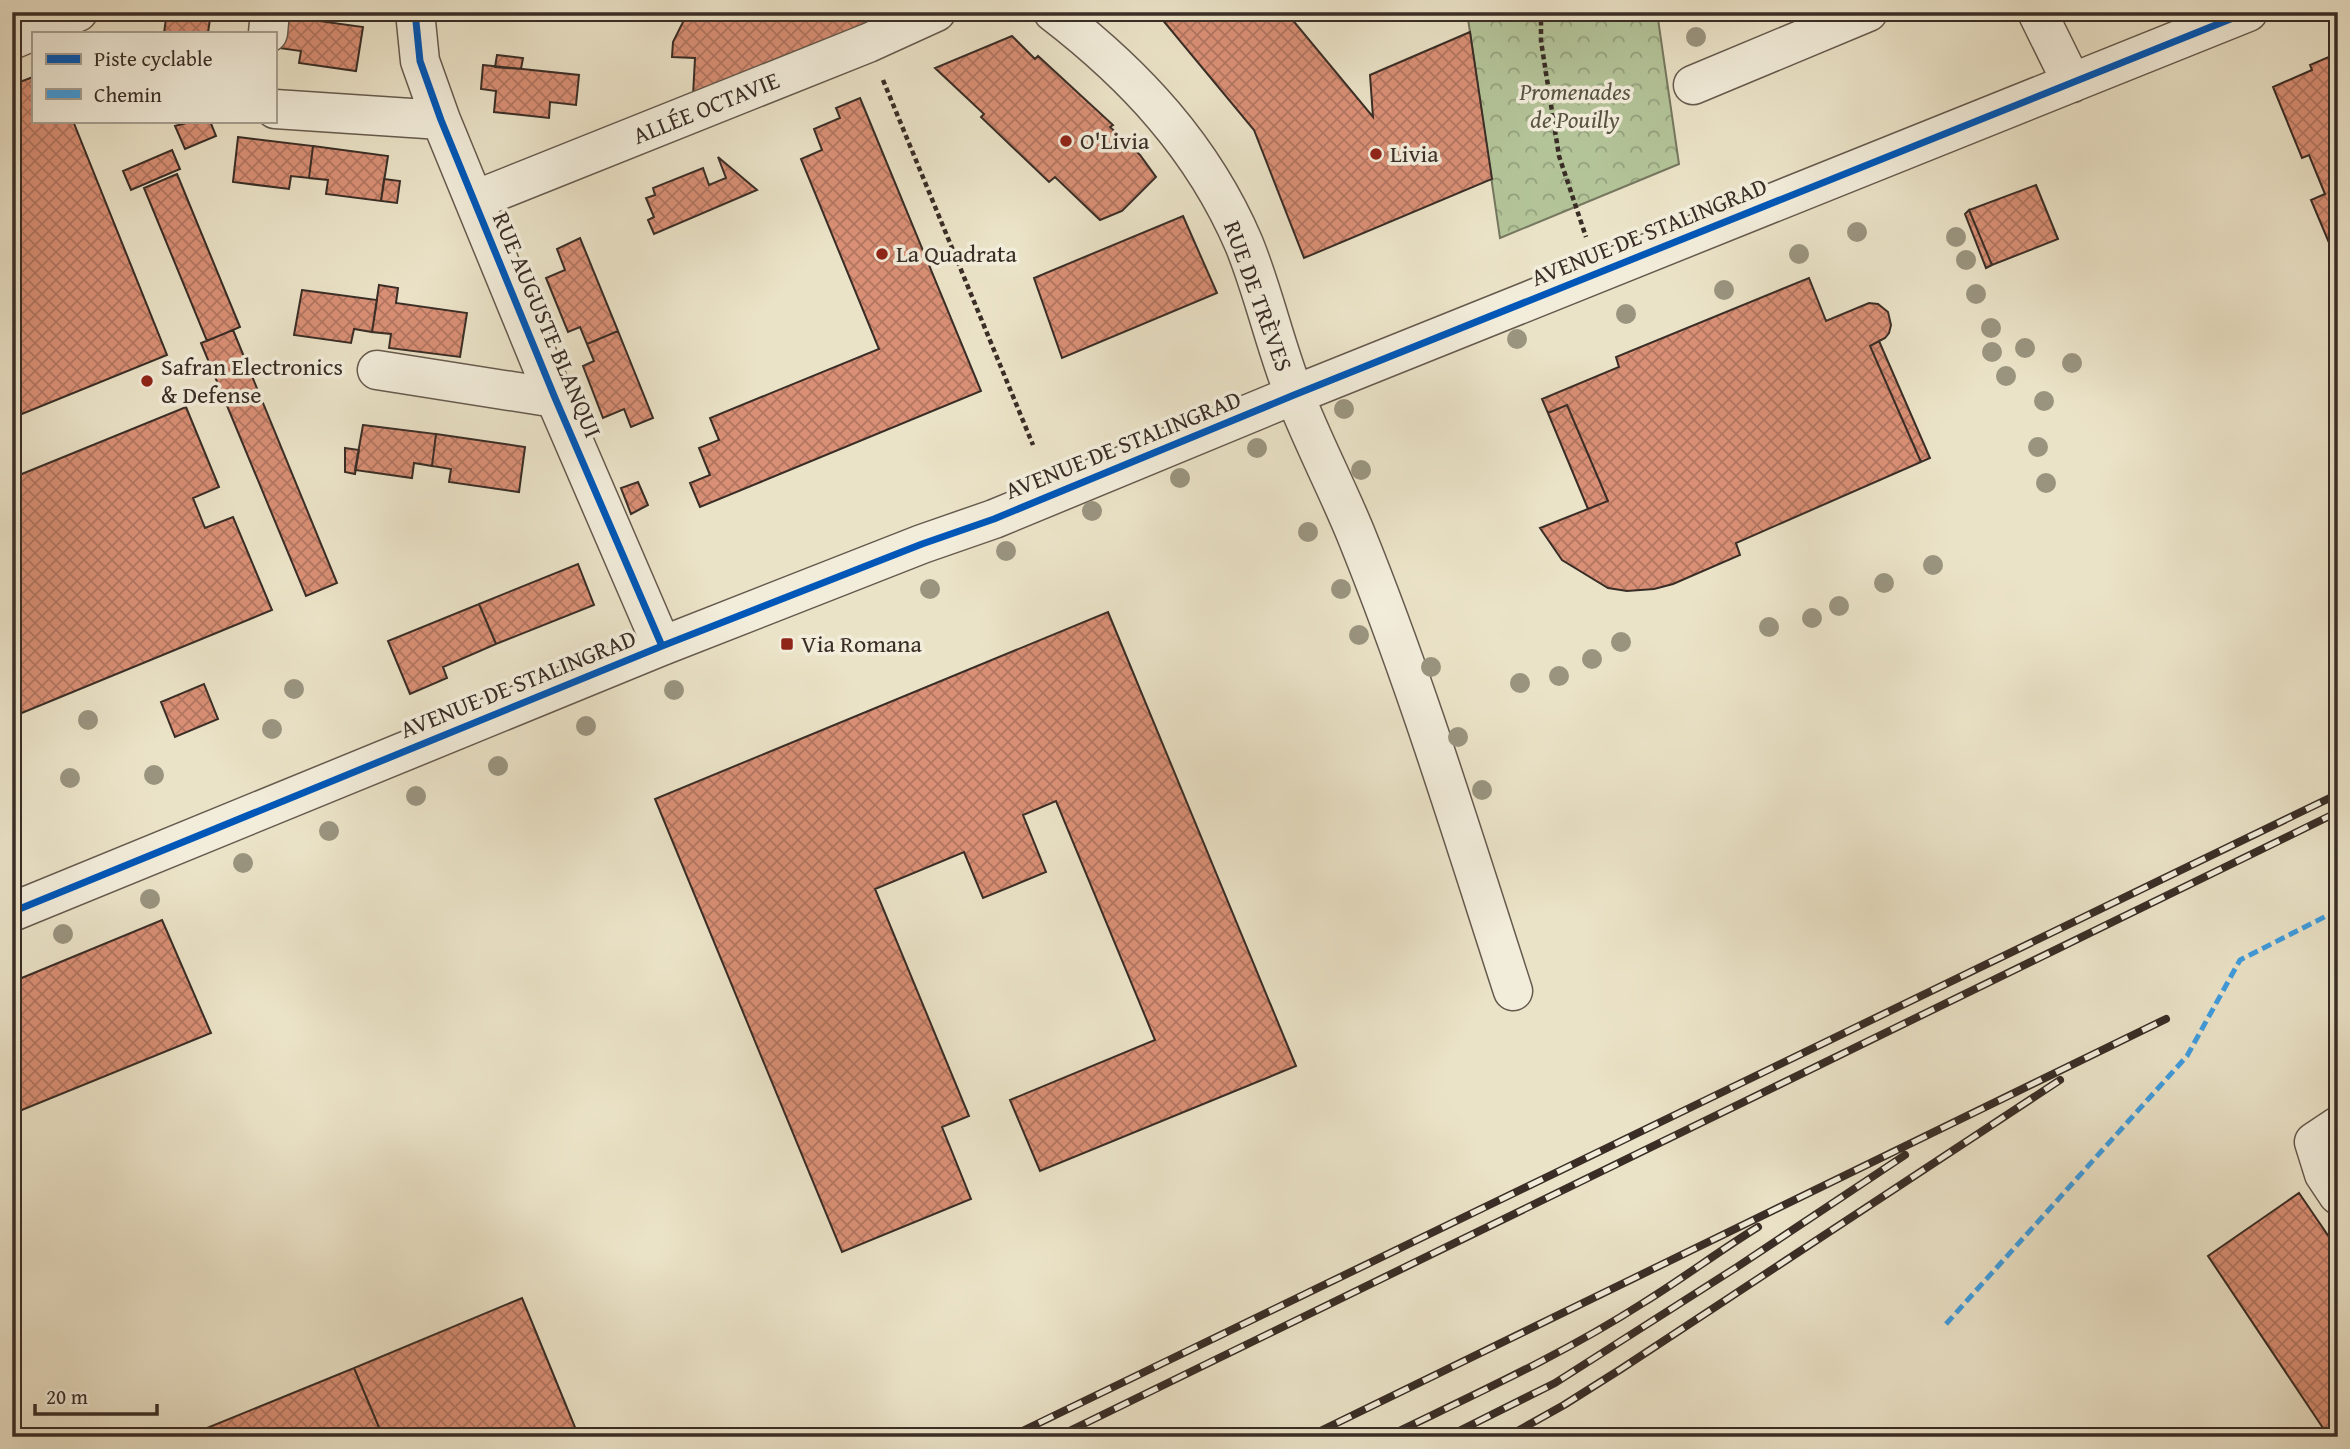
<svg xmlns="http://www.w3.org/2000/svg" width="2350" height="1449" font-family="'Gentium Book Plus',serif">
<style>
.forest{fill:url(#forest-crowns);stroke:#767860;stroke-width:2}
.building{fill:url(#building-cross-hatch);stroke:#392d26;stroke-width:2}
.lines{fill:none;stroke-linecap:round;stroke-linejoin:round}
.minor-casing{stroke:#665a4e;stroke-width:41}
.path{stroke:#392d26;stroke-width:4.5;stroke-dasharray:5 3.5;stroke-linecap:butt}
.minor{stroke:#f2eddb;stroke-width:38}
.rail-casing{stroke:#392d26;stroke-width:8}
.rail{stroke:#f2eddb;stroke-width:5;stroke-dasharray:16;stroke-linecap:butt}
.quiet{stroke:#3e9de0;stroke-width:5;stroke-dasharray:10 5;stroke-linecap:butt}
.cycleway-casing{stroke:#f2eddb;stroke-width:11}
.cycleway{stroke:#0057b8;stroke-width:7}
.tree{fill:#9a947f}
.poi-dot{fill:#8f2418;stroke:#f2eddb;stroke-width:2.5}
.labels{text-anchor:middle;stroke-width:7;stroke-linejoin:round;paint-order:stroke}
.park-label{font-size:24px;font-style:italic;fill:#585343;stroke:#f2eddb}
.street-label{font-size:24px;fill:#392d26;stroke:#f2eddb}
.poi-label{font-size:24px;fill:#392d26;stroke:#f2eddb;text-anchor:start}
</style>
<defs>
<pattern id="forest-crowns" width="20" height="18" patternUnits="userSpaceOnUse" patternTransform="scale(1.75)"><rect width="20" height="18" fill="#b4c499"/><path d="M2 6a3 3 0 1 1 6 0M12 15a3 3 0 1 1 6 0" fill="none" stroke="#93a07d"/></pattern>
<pattern id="building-cross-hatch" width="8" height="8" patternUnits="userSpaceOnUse" patternTransform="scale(1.75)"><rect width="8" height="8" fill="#da9076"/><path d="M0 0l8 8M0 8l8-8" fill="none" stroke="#b27661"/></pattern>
</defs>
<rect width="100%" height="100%" fill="#ebe3c8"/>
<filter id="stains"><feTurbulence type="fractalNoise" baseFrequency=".00286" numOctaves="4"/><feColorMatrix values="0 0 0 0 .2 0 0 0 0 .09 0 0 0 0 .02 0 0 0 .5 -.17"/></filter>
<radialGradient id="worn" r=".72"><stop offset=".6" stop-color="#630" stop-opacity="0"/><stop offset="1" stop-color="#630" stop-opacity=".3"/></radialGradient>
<!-- forest -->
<path class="forest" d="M1467,12H1657L1679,164L1500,238Z"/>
<!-- building -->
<path class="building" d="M167,12H211L208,33H164Z
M688,12H881L873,23L693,96L695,58L672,57L673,42Z
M1156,12H1286L1373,117L1370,75L1470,32L1492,179L1304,258L1254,130Z
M283,16L363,27L356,71L299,63L301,51L279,48Z
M1012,36L1035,59L1038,56L1113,125L1110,127L1140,155L1156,177L1122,211L1100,220L1055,177L1049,182L981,117L984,114L935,68Z
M2338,53V264L2311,200L2325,194L2309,155L2302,158L2273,87L2312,70L2310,65Z
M497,55L523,58L521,69L495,67Z
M483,65L579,75L576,105L550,102L549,118L494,112L496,91L481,89Z
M33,77V121H73L167,355L12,418V85Z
M860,98L981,391L700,507L690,483L710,475L699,448L719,440L710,418L879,349L801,159L822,150L814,129L840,118L836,108Z
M194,121H210L216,136L185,149L175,126Z
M238,137L313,146L309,178L291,176L289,189L233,182Z
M313,146L388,156L381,201L326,194L328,180L309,178Z
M172,150L180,169L131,190L123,171Z
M718,157L757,190L654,234L648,220L654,217L646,198L655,195L653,188L703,168L709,185L726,178Z
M177,174L240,327L207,341L144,188Z
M384,179L400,181L397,203L381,201Z
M2036,185L2058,239L1992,265L1969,210Z
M1969,210L1992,265L1986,268L1965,214Z
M1183,216L1217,293L1062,358L1034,278Z
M580,238L618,331L587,344L580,327L568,332L546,278L565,270L557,249Z
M1809,278L1826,321L1869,303L1878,304L1888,312L1891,325L1889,333L1885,338L1870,346L1921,462L1736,543L1740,555L1673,584L1654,589L1627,591L1608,588L1562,560L1540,528L1608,501L1567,405L1548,413L1542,399L1619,367L1616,357Z
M379,285L398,288L396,303L467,313L460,357L389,348L391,334L372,332Z
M302,290L377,300L372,332L354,329L351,343L294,335Z
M233,330L337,583L306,596L201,343Z
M618,331L653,418L631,427L624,409L603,418L583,366L594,361L587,344Z
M1879,341L1930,458L1921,462L1870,346Z
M1567,405L1608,501L1588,509L1548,413Z
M186,407L219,487L193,498L205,528L233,517L272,610L12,717V478Z
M363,425L436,434L432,466L414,463L412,478L355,470Z
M436,434L525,447L519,492L449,482L451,469L432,466Z
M345,448L359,450L355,474L345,472Z
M638,482L648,505L631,514L621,488Z
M578,564L594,605L496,644L479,604Z
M479,604L496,644L443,667L447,678L410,694L388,641Z
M1108,612L1296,1066L1040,1171L1010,1100L1155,1040L1056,801L1023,815L1046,872L983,898L964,852L875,889L969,1116L942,1127L971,1199L842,1252L655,799Z
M204,684L218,719L175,737L161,702Z
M162,920L211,1033L12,1114V982Z
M2299,1193L2338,1250V1437H2329L2208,1256Z
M522,1298L579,1437H383L354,1368Z
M354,1368L383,1437H185Z"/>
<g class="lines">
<defs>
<path id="minor" d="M415,12L420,61L441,120L555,398L662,646
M1053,12C1135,75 1203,148 1244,244C1264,293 1275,346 1295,396C1313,442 1336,486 1355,532C1416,682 1463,837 1513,991
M2037,12L2072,83
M268,33L270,12
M12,40L78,12
M1693,85L1868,12
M275,109L441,120
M475,200L868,43L936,12
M377,370L555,398
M12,912L662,646L922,544L994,519L1294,395L2248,12
M2338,1126L2314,1142L2324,1174L2338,1195"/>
</defs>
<!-- minor casing -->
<use href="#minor" class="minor-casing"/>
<!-- path -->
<path class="path" d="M1541,12V41L1559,156L1586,237
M883,80L1033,445"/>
<!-- minor -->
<use href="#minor" class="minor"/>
<defs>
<path id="rail" d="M1010,1437L2338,794
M1057,1437L2338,812
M1308,1437L2166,1019
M1387,1437C1473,1395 1562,1355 1643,1303C1682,1279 1719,1251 1758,1227
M1447,1437L1555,1383L1737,1267L1905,1155
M1507,1437L1564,1405L1621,1369L2060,1080"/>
</defs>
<!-- rail casing -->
<use href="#rail" class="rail-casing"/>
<!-- rail -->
<use href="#rail" class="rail"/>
<!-- quiet -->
<path class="quiet" d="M1946,1324L2187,1056L2240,960L2338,910"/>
<defs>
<path id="cycleway" d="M415,12L420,61L441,120L555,398L662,646
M12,912L662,646L922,544L994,519L1294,395L2248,12"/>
</defs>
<!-- cycleway casing -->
<use href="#cycleway" class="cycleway-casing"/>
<!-- cycleway -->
<use href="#cycleway" class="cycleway"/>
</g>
<!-- trees -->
<g class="tree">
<circle cx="1696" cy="37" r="10"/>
<circle cx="1857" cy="232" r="10"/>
<circle cx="1956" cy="237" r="10"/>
<circle cx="1799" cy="254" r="10"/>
<circle cx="1966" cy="260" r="10"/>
<circle cx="1724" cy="290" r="10"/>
<circle cx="1976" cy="294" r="10"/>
<circle cx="1626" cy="314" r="10"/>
<circle cx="1991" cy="328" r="10"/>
<circle cx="1517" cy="339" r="10"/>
<circle cx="2025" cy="348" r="10"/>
<circle cx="1992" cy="352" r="10"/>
<circle cx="2072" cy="363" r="10"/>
<circle cx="2006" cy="376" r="10"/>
<circle cx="2044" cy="401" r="10"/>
<circle cx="1344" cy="409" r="10"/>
<circle cx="2038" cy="447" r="10"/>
<circle cx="1257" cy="448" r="10"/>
<circle cx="1361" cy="470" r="10"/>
<circle cx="1180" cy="478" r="10"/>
<circle cx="2046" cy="483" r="10"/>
<circle cx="1092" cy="511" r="10"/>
<circle cx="1308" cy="532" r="10"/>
<circle cx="1006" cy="551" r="10"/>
<circle cx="1933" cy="565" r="10"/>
<circle cx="1884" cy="583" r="10"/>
<circle cx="930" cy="589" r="10"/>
<circle cx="1341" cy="589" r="10"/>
<circle cx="1839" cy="606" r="10"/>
<circle cx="1812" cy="618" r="10"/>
<circle cx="1769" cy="627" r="10"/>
<circle cx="1359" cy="635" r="10"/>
<circle cx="1621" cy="642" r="10"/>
<circle cx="1592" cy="659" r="10"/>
<circle cx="1431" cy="667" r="10"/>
<circle cx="1559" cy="676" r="10"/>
<circle cx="1520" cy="683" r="10"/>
<circle cx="294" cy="689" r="10"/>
<circle cx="674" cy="690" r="10"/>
<circle cx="88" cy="720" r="10"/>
<circle cx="586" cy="726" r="10"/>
<circle cx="272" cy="729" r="10"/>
<circle cx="1458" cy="737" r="10"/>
<circle cx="498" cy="766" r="10"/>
<circle cx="154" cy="775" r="10"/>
<circle cx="70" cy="778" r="10"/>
<circle cx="1482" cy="790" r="10"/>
<circle cx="416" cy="796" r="10"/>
<circle cx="329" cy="831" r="10"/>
<circle cx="243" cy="863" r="10"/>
<circle cx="150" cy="899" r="10"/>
<circle cx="63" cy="934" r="10"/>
</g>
<!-- markers -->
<g class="poi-dot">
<circle cx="1066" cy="141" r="7"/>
<circle cx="1376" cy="154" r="7"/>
<circle cx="882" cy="254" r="7"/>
<circle cx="147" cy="381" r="7"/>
<rect x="780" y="637" width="14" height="14" rx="3.5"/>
</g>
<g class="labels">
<!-- park labels -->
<g class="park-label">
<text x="1575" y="100">Promenades<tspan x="1575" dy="28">de Pouilly</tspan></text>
</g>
<!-- street labels -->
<g class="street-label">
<text transform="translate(706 108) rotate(-22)" y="8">ALLÉE OCTAVIE</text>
<text transform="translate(1649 232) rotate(-22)" y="8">AVENUE DE STALINGRAD</text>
<text transform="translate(1258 296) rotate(70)" y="8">RUE DE TRÈVES</text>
<text transform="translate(547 325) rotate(67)" y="8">RUE AUGUSTE BLANQUI</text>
<text transform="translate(1123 445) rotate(-22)" y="8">AVENUE DE STALINGRAD</text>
<text transform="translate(518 684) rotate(-22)" y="8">AVENUE DE STALINGRAD</text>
</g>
<!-- poi labels -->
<g class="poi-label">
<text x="1080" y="149">O'Livia</text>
<text x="1390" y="162">Livia</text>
<text x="896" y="262">La Quadrata</text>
<text x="161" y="375">Safran Electronics<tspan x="161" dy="28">&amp; Defense</tspan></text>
<text x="801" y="652">Via Romana</text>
</g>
</g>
<!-- margin -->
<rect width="2350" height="1449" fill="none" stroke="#ebe3c8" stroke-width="42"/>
<rect x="14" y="14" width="2322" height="1421" fill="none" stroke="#392d26" stroke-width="3.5"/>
<rect x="21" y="21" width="2308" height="1407" fill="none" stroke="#392d26" stroke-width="2"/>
<!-- legend -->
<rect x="32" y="32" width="245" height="91" fill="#f2eddb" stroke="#a8a093" stroke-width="2"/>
<rect x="46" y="54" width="35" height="10" fill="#0057b8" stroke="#a8a093" stroke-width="2"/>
<text x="94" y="66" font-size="21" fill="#392d26">Piste cyclable</text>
<rect x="46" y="89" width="35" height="10" fill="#3e9de0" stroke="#a8a093" stroke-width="2"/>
<text x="94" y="102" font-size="21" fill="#392d26">Chemin</text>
<!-- scale -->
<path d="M35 1404v10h122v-10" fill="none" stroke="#392d26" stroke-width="3.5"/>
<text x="46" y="1404" font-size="21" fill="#392d26" stroke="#f2eddb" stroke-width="5" paint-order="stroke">20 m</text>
<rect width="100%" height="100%" filter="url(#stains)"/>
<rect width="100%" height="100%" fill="url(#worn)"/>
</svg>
